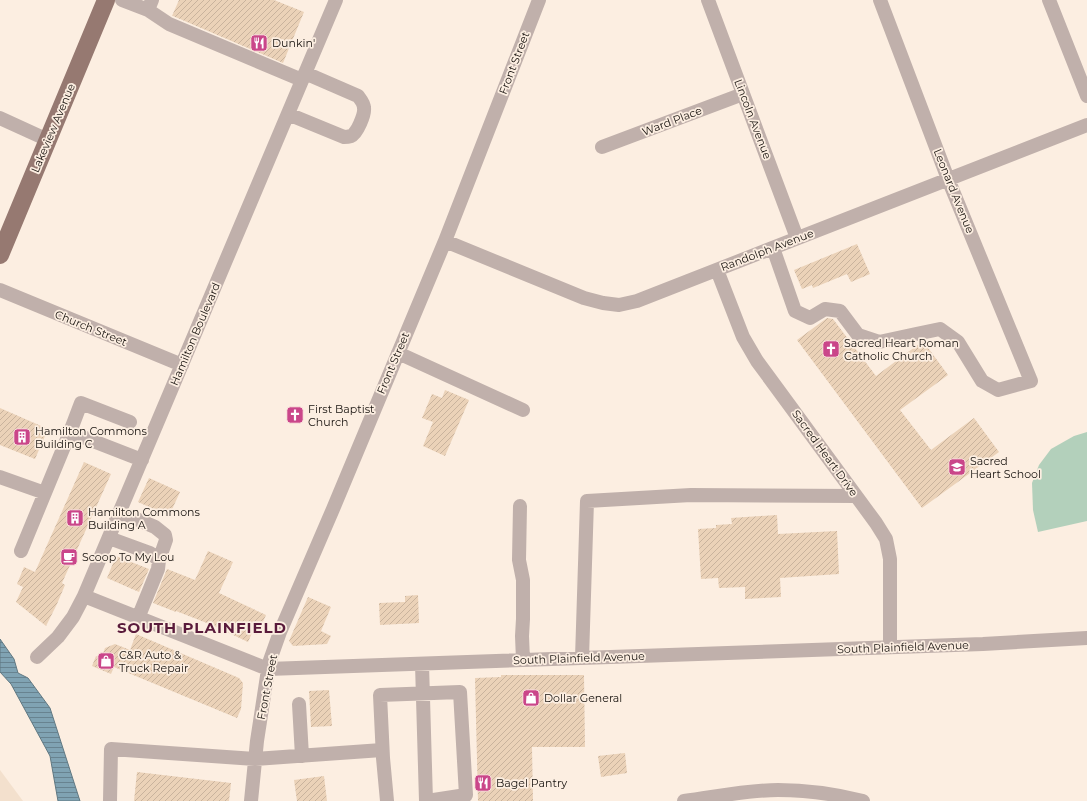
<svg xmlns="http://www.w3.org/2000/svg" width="1087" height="801" font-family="Montserrat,sans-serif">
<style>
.built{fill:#f3e0cd}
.pitch{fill:#b3d0bb}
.water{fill:url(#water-rules);stroke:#607882}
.building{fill:url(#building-hatch)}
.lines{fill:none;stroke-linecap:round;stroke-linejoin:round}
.minor{stroke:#c0b0ab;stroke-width:14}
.major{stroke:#967971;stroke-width:18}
.labels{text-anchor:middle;stroke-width:3.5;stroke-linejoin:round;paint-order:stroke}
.poi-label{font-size:11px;fill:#17120e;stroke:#fceee1;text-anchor:start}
.street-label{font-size:11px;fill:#17120e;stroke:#fceee1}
.district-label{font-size:15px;font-weight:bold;letter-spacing:1px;fill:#591a3b;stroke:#fceee1}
</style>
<defs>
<pattern id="water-rules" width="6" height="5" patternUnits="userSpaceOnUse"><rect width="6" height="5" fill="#80a3b3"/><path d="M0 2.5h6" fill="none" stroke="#688390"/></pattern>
<pattern id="building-hatch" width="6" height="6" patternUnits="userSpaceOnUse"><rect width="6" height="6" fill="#ebd2b8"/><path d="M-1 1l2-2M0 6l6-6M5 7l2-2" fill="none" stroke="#c9b39d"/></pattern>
</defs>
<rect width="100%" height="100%" fill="#fceee1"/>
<!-- built -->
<path class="built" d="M0,770L23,801H0Z"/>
<!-- pitch -->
<path class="pitch" d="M1087,432V521L1038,532L1033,510L1032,483L1039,465L1051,449L1074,436Z"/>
<!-- water -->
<path class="water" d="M0,639L14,659L18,673L28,678L50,708L80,801H58L50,756L11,684L0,672Z"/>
<!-- building -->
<path class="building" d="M179,0H274L304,12L283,63L173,16H172Z
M857,244L870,274L851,282L847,274L813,288L812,285L802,289L794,270Z
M827,318L833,319L876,376L923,341L948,375L900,410L931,450L974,418L999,452L922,508L797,340Z
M445,390L469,400L445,456L423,446L433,422L422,418L432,394L442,398Z
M0,408L48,429L35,459L0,445Z
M84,462L111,474L62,583L65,585L57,604L46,626L16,602L23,587L17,584L24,567L35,572Z
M149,478L180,492L169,516L138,502Z
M777,515L778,534L837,531L839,574L780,578L781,597L745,599V587L719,588L718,578L701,579L698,529L716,528V525L732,524L731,518Z
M208,551L233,562L219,593L266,615L257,635L252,633L248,642L212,625L176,611V612L153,603L167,569L195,580Z
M116,556L149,569L139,592L107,578Z
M418,595L419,623L380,625L379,603L405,602V596Z
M308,597L331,607L321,631L331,636L327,644L293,646L289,641Z
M136,634L239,678L243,683L241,709L237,718L114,667L111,674L92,666L96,656L101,658L105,648L115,644L130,650Z
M501,675H584L585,747H532L533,801H478L475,678L501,677Z
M329,690L332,726L311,727L309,691Z
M625,753L627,773L601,777L598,756Z
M137,772L231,783L229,801H134Z
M324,776L327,801H297L294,780Z"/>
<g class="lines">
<!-- minor -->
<path class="minor" d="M122,0L148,10L152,0
M708,0L797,238
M1049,0L1087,96
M148,10L169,24L302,80
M288,114L344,137C347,137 348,137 351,136C357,134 365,114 364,108C364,103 361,100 358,96L305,73
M0,118L48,140
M602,147L743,94
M445,241L584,298L603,303L619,305L637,301L1087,125
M773,248L795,311L810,318L825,309L840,311L858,335L879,342L916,334L940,329L958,342L982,381L998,390L1031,381L948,179L880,0
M717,270L743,337L757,361L876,523L886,539L890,559V647
M0,290L182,365
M398,353L523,410
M70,432L81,403L130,422
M0,477L45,493
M520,506L519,560L523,580V619L522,636L523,660
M120,512L155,527L165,535L166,540L159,560
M109,538L150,553L159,560L158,569L138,618
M21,551L70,432L142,460
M84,596L268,669L983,644L1087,638
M37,657L58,637L73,617L84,596L336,0
M582,658L587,501L691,495L856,496
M422,664L426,801
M299,704L302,756
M110,801L111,749L255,759L382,750
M251,801L257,741L269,663L280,632L333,509L445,241L539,0
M387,801L383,758L380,695L460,692L466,795L427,801
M684,801C715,797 747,790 778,790C807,790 835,794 863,801"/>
<!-- major -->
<path class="major" d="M0,255L106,0"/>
</g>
<!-- icons -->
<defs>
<symbol id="restaurant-square" viewBox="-11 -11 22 22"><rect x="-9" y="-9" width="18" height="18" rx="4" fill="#ca468a" stroke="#fceee1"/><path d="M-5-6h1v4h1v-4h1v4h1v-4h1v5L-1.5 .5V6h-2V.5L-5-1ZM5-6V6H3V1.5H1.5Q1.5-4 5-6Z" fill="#fff"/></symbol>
<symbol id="church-square" viewBox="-11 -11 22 22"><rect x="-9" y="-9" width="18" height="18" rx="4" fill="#ca468a" stroke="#fceee1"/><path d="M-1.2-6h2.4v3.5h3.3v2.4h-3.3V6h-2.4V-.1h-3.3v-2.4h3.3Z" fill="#fff"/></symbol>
<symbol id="building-square" viewBox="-11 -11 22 22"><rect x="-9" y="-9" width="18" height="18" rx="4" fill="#ca468a" stroke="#fceee1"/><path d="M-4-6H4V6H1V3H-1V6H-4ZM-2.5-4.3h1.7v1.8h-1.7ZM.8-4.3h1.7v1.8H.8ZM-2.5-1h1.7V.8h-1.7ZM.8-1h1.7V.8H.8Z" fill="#fff"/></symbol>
<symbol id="school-square" viewBox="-11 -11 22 22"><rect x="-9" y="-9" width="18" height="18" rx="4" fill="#ca468a" stroke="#fceee1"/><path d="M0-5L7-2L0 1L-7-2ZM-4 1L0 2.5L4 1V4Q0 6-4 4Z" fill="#fff"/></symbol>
<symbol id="cafe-square" viewBox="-11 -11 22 22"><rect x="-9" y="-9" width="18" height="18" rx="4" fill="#ca468a" stroke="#fceee1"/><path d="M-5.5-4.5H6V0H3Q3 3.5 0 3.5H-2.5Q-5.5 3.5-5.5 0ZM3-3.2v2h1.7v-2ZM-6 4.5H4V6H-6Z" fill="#fff"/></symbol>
<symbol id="shop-square" viewBox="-11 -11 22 22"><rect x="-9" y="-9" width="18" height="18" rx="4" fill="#ca468a" stroke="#fceee1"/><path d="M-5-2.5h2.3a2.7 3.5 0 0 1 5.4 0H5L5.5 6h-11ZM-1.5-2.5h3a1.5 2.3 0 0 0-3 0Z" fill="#fff"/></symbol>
</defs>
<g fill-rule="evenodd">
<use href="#restaurant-square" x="249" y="33" width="20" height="20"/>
<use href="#church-square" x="821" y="339" width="20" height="20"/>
<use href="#church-square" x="285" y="405" width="20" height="20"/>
<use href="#building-square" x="12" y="427" width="20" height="20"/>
<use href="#school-square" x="947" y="457" width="20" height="20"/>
<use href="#building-square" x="65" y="508" width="20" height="20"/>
<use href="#cafe-square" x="59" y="547" width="20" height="20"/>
<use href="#shop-square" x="96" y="651" width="20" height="20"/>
<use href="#shop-square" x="521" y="688" width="20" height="20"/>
<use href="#restaurant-square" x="473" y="773" width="20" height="20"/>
</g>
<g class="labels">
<!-- poi labels -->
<g class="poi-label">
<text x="272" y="47">Dunkin'</text>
<text x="844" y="347">Sacred Heart Roman<tspan x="844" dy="13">Catholic Church</tspan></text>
<text x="308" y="413">First Baptist<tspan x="308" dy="13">Church</tspan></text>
<text x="35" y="435">Hamilton Commons<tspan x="35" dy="13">Building C</tspan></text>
<text x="970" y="465">Sacred<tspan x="970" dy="13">Heart School</tspan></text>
<text x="88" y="516">Hamilton Commons<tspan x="88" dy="13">Building A</tspan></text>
<text x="82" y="561">Scoop To My Lou</text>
<text x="119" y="659">C&amp;R Auto &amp;<tspan x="119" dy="13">Truck Repair</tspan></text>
<text x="544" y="702">Dollar General</text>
<text x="496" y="787">Bagel Pantry</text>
</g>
<!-- street labels -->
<g class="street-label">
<text transform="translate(514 63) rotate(-69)" y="4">Front Street</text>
<text transform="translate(753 119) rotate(69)" y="4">Lincoln Avenue</text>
<text transform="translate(672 121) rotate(-21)" y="4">Ward Place</text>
<text transform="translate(53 128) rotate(-67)" y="4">Lakeview Avenue</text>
<text transform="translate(954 191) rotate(68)" y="4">Leonard Avenue</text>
<text transform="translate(767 250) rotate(-21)" y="4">Randolph Avenue</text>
<text transform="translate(91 328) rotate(22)" y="4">Church Street</text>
<text transform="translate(195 334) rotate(-67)" y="4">Hamilton Boulevard</text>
<text transform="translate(393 363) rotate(-67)" y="4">Front Street</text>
<text transform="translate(825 453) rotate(54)" y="4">Sacred Heart Drive</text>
<text transform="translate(903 647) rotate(-2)" y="4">South Plainfield Avenue</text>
<text transform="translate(579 658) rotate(-2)" y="4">South Plainfield Avenue</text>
<text transform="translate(267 687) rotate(-79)" y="4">Front Street</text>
</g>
<!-- district labels -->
<g class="district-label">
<text x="202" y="633">SOUTH PLAINFIELD</text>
</g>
</g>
</svg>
